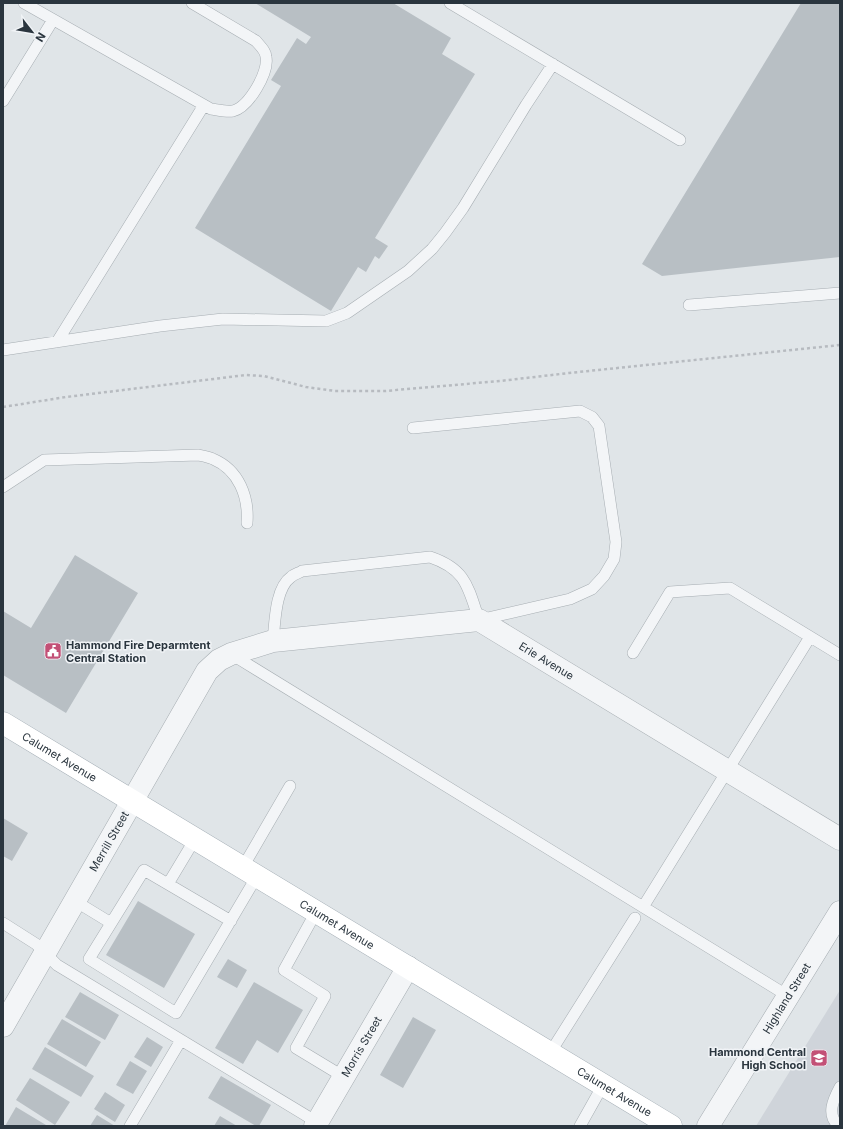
<svg xmlns="http://www.w3.org/2000/svg" width="843" height="1129" font-family="Inter,sans-serif">
<style>
.built{fill:#cfd4da}
.building{fill:#b8bfc4}
.lines{fill:none;stroke-linecap:round;stroke-linejoin:round}
.service-casing{stroke:#a6adb2;stroke-width:12}
.minor-casing{stroke:#a6adb2;stroke-width:23}
.tertiary-casing{stroke:#a6adb2;stroke-width:23}
.primary-casing{stroke:#a1abb3;stroke-width:23}
.path{stroke:#b7bbc0;stroke-width:2.5;stroke-dasharray:3 3;stroke-linecap:butt}
.service{stroke:#f3f5f7;stroke-width:11}
.minor{stroke:#f3f5f7;stroke-width:22}
.tertiary{stroke:#f3f5f7;stroke-width:22}
.primary{stroke:#fff;stroke-width:22}
.labels{text-anchor:middle;stroke-width:3;stroke-linejoin:round;paint-order:stroke}
.poi-label{font-size:11px;font-weight:bold;fill:#2a353e;stroke:#f0f3f6;text-anchor:start}
.street-label{font-size:11px;fill:#2a353e;stroke:#f0f3f6}
</style>
<rect width="100%" height="100%" fill="#e0e5e8"/>
<!-- built -->
<path class="built" d="M840,990V1126H756Z"/>
<!-- building -->
<path class="building" d="M255,3H393L451,38L442,54L475,74L375,238L388,246L379,259L375,256L366,272L358,267L331,311L195,228L281,86L271,80L297,38L306,44L311,37Z
M801,3H840V257L662,276L642,264Z
M75,555L138,593L66,713L3,675V611L31,628Z
M3,818L28,833L12,861L3,856Z
M138,901L195,934L164,988L106,955Z
M228,959L247,970L237,988L217,977Z
M254,982L303,1010L278,1053L257,1040L243,1064L215,1048Z
M80,992L119,1015L105,1040L65,1017Z
M413,1017L436,1030L403,1088L380,1075Z
M62,1019L101,1042L86,1067L47,1044Z
M147,1037L163,1047L151,1067L134,1057Z
M45,1047L94,1076L81,1097L32,1069Z
M130,1061L147,1071L133,1094L116,1085Z
M221,1076L271,1105L259,1126H256L208,1098Z
M30,1078L70,1102L55,1125L16,1100Z
M105,1092L125,1105L115,1122L94,1109Z
M16,1107L46,1125V1126H5Z
M97,1115L115,1126H90Z
M220,1116L237,1126H214Z"/>
<g class="lines">
<defs>
<path id="service" d="M24,3L211,109C218,110 226,112 233,111C249,107 269,72 266,57C266,51 260,46 256,41L192,3
M450,3L680,140
M3,101L53,20
M689,305L840,293
M57,342L204,105
M3,350L160,326L223,319L326,321L347,313L408,271L432,249L445,233L463,208L526,105L553,64
M3,487L44,460L198,455C203,456 209,457 213,459C239,470 249,497 247,523
M273,641C275,623 275,588 291,577C294,574 299,573 302,571L430,557C466,569 468,587 479,620L570,599L592,589L604,576L614,559L616,542L599,426L592,417L580,411L413,428
M633,653L670,592L730,588L840,655
M231,654L788,996
M243,867L290,786
M168,884L195,839
M75,901L111,923
M643,907L810,637
M316,912L284,970L325,996L296,1048L344,1077
M231,921L144,870L89,959L176,1013L257,876
M3,923L36,944L57,965L320,1124
M550,1053L635,918
M130,1126L181,1040
M580,1126L603,1085
M839,1126C826,1115 833,1100 840,1087"/>
<g id="minor">
<path id="s1" d="M3,1026L207,671L219,660L231,654L273,641L479,620L840,839"/>
<path id="s2" d="M315,1126L408,967"/>
</g>
<g id="tertiary">
<path id="s3" d="M708,1126L840,912"/>
</g>
<g id="primary">
<path id="s4" d="M3,723L671,1126"/>
</g>
</defs>
<!-- service casing -->
<use href="#service" class="service-casing"/>
<!-- minor casing -->
<use href="#minor" class="minor-casing"/>
<!-- tertiary casing -->
<use href="#tertiary" class="tertiary-casing"/>
<!-- primary casing -->
<use href="#primary" class="primary-casing"/>
<!-- path -->
<path class="path" d="M3,407L66,397L246,375L264,376L306,387L335,391H385L500,381L569,373L840,345"/>
<!-- service -->
<use href="#service" class="service"/>
<!-- minor -->
<use href="#minor" class="minor"/>
<!-- tertiary -->
<use href="#tertiary" class="tertiary"/>
<!-- primary -->
<use href="#primary" class="primary"/>
</g>
<!-- icons -->
<defs>
<symbol id="civic-square" viewBox="-11 -11 22 22"><rect x="-9" y="-9" width="18" height="18" rx="4" fill="#c35076" stroke="#f0f3f6"/><path d="M-.6-6.5H3V-4.5H.6V-3L4-1V1h2V6H-6V1h2V-1L-.6-3ZM-1.2 2.5V6h2.4V2.5Z" fill="#fff"/></symbol>
<symbol id="school-square" viewBox="-11 -11 22 22"><rect x="-9" y="-9" width="18" height="18" rx="4" fill="#c35076" stroke="#f0f3f6"/><path d="M0-5L7-2L0 1L-7-2ZM-4 1L0 2.5L4 1V4Q0 6-4 4Z" fill="#fff"/></symbol>
</defs>
<g fill-rule="evenodd">
<use href="#civic-square" x="43" y="641" width="20" height="20"/>
<use href="#school-square" x="809" y="1048" width="20" height="20"/>
</g>
<g class="labels">
<!-- poi labels -->
<g class="poi-label">
<text x="66" y="649">Hammond Fire Deparmtent<tspan x="66" dy="13">Central Station</tspan></text>
<text x="806" y="1056" text-anchor="end">Hammond Central<tspan x="806" dy="13">High School</tspan></text>
</g>
<!-- street labels -->
<g class="street-label">
<text dy="4" stroke="none"><textPath href="#s1" startOffset="769">Erie Avenue</textPath></text>
<text dy="4" stroke="none"><textPath href="#s4" startOffset="66">Calumet Avenue</textPath></text>
<text dy="4" stroke="none"><textPath href="#s1" startOffset="213">Merrill Street</textPath></text>
<text dy="4" stroke="none"><textPath href="#s4" startOffset="390">Calumet Avenue</textPath></text>
<text dy="4" stroke="none"><textPath href="#s3" startOffset="150">Highland Street</textPath></text>
<text dy="4" stroke="none"><textPath href="#s2" startOffset="92">Morris Street</textPath></text>
<text dy="4" stroke="none"><textPath href="#s4" startOffset="714">Calumet Avenue</textPath></text>
</g>
</g>
<!-- border -->
<rect width="843" height="1129" fill="none" stroke="#2a353e" stroke-width="8"/>
<!-- north arrow -->
<g transform="translate(32 32) rotate(121)" stroke="#f0f3f6" stroke-width="3" paint-order="stroke">
<path d="M0-3L7 15L0 10L-7 15Z" fill="#2a353e"/>
<text y="-6" font-size="11" font-weight="bold" text-anchor="middle" fill="#2a353e">N</text>
</g>
</svg>
